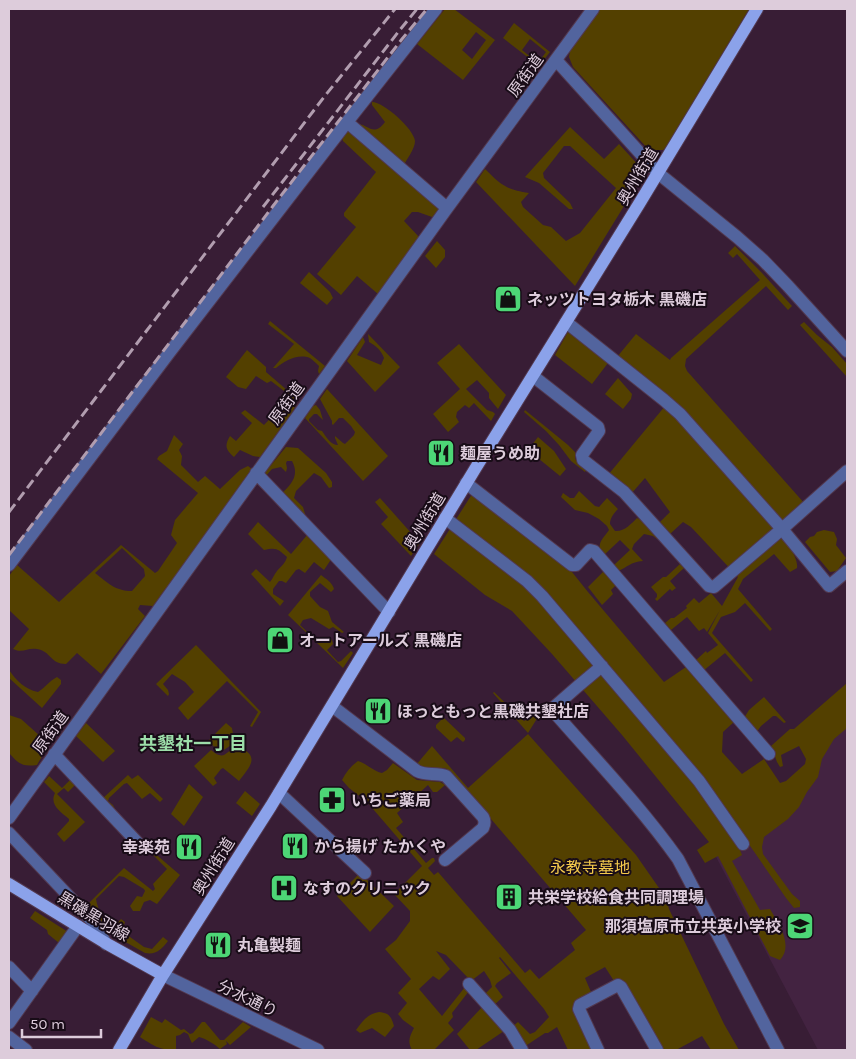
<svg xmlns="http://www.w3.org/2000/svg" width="856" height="1059" font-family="Karla,'Noto Sans JP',sans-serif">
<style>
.built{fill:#432341}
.green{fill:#534000;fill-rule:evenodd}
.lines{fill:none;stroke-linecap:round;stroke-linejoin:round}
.minor-casing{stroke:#523950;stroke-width:14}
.major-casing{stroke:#523950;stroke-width:14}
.minor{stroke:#52649e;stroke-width:12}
.major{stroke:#8ba2ea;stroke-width:12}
.rail{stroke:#b19daf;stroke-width:3;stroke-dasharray:10 5;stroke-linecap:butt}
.labels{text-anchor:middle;stroke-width:4;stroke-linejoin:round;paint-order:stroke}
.street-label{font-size:16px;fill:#ddccdb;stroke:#180c17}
.poi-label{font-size:16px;font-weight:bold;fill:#ddccdb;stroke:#180c17;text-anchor:start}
.park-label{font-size:16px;fill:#f3c94c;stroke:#180c17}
.neighbourhood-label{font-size:18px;font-weight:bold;fill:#9cdea9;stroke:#180c17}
</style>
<rect width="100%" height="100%" fill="#381d35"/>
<path class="built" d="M847,687V1050H818L714,853L811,774Z"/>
<path class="green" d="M445,9H454L495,40L463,80L417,44ZM476,32L486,40L472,59L462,50Z
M600,9H701L702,10L704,9H749L666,147L663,150H649L573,67L569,57L570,51Z
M514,23L550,52L539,66L503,38ZM530,39L546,52L538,63L522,50Z
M372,102C384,102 414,129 415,141C415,149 406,160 403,167L439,205L438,211L432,217L418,212H412L404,221L420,238L378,294L357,276L341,295L317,274L356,227L344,216V213L376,172L343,141L342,138C364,105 368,145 385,122L372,105Z
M570,127L604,159L619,144L641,168L643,175L575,286L476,182L485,169C501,185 507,190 529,193L521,202L523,207L543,225L551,227L566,241L580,233L616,188L570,146H564L543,173L544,178L570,203L573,209H569L539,183L525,177Z
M437,241L445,250V257L436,268L425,256Z
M735,246L762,273L792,306L788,310L766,286L686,359L685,366L687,371L805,504L777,527C783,537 799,557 797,568L790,572L774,554L743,579L738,589L772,629L770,631L745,603L735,612L721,617L712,633L753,680L751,682L725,653L703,671L695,661L706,651L707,653L718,645L708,633L720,610L707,632L704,628L699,631L687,617L671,630L665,623L671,618H674L687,608L686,606L694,598L699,603L711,593L722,606L738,577L691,527L683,522L670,534L659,523L670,512L645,478L631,494L608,475L670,400L617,357L636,334L670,360L671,358L760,280L737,254L733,258L728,253Z
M309,272L330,292L333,298L327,305L300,283Z
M270,321L325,366L319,374L318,371L319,366C316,363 313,360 310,358C298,353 284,361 276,368H273L294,344L268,324Z
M804,322L817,335L832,347L847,364V377L800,325Z
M568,332L608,363L592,384L555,355Z
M368,334L400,367L375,392L347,361L363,337L365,342L357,355L381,365L384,358C381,350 376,346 369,342Z
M459,344L506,395L498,409L489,398V393L477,380L466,389L487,410L493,412L495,414L491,421L474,403L469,408L465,405L457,412L456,417L459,422L448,432L433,414L460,389L437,363Z
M247,350L266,367V372L295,397L296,405L291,414L260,457L253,456L240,450L234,457C226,450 224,446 230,436L236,441L252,423L241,413L245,410L264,425L289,399L288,394L271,381L267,383L256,376L246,389L238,387L226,377Z
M618,378L632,394L631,399L623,409L605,394Z
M327,389L388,456L363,481L305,418L313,406L316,405L320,410L323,420L317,414H314L309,419V421L318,430L322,431C326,437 331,445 338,445L335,438V436L343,443L345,444L354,435L355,432L351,426L343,418H339L333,425L332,424V421L320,399Z
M525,410L568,445L575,452V459L587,469L585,472L571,461L559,445L546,431L524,412Z
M174,435L183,444L179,450L182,456L181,465L198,482L205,476L220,489L240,470L248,466L252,469L170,587L165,589L153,606L140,605L138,609L145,616L101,674L77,653L66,664C50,664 51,651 37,649C27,647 24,654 13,649L29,629L9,610V576L17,565L59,602L121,545L155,573L158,571L177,543L171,535L175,520L198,493L157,459L159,456L167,451ZM122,548L144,569L145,576L132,591C115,591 108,583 95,573Z
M538,437L554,451L566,469L560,476L528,450Z
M286,447L298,448L326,473L332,482V487L329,488L321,477L314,473L296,491L294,498L303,507L306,517L280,495C291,485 300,476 292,461H287L286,463L287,468L286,472L281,467L272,469L264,478L262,476Z
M474,491L564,562L588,592L664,682L689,665L735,721L723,732L722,752L742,774L764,759L780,783L786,781L805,764L806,759L799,746L781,755L783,766L780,767L777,762L771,746L790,729H794L847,683V728L834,739L822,759L818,777L807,792L799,807L788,819L764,837L762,847L763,854L792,894L800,901V907L794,908L786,898L746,840L740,850L742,855L732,861L760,910L770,909C778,923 794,945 780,960L770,956L718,856L705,863L697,850L709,842L622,735L552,654L512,611L485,595L434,554Z
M579,491L595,506L599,507L607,498L618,509C614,513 610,518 610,524L615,531C624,532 631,524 637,518L644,522L659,538L657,539L653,536L644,534L634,544L632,549L643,561C630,562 628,567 618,571C612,565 597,554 600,544C601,539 606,535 609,530L607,526L599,519L588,513L575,510L561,497L563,493L570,498H574ZM620,540L630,550L614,565L604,555Z
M380,498L420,543L411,556L381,524L388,517L375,502Z
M258,522L291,554L308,534L332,558L324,570L314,562L305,573L299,569L296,570L286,583L282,581H279L273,589V594L284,601L280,606L251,574L256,569L270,582C273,578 274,575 277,571C281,566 285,564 287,557C278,549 277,547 264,550L248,534Z
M824,530L834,532L837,539L836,545L846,558L837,571L830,572L805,542L810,537L814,536L817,532Z
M680,564L684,568L670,581L676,588L672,591L670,589L657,601L655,599L657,597V594L651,587L663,577H666Z
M605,570L617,584L611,590L613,594L602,605L588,587Z
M321,575C326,579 332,582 334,589L331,592L320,583L310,592V596L320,607L328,611L332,622L344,632L342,633L333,627L329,629L311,618L303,620L300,625L319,643L328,637L332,640L333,644L327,650L338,662L341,661L351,651L353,653L343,668L288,615Z
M196,645L261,712L252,727L250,726L258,712L227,681L188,720L178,708L194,692L185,682L172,674L163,684L168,690L169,694L168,696L156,684Z
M9,670C17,681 24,689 38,692C45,688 49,681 57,677L61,680V684L42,708L9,678Z
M494,692L524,721L528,719L538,706L543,709L528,733L493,693Z
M764,697L786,722L784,723L776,716H773L761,726L756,733L744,718L749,710Z
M9,715L21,719L49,744L37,765C22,767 19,764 9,753Z
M443,718H444L465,738V740L463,742L457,737L451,742L436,728V725Z
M86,723L115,751L103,762L76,736Z
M226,723L232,728L233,734L240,739V741C223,746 226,759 208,741Z
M528,734L636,855L666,898L669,909L724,1024L739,1050H711L702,1036L676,1050H661L614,981L605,967L585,978L591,992L574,1003L573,1008L594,1050H568L557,1027L548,1033H545L524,1047L512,1027L518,1022L530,1034L535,1032L549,1017L544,1009L500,957L499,958L511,973L497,983L495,986L503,997L493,1006L484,995L492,987L490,980L484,971L471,981L446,955L436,951L450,969L439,980L433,976L419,989L442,1016L465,987L469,991L452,1013L453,1017L448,1023L454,1030L434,1050H412C407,1041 410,1036 414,1028L403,1020L398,1014L407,1003L398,993L411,979L385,949L396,940L410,921V911L394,894L422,866L367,802L349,788L342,780C346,772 351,766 358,761C367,764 373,771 382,773L387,770L393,763L417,780L440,782L445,785L437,792H433L428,785L397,813L403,822L396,828L426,863L432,858H434L435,861L428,868L434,875L438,872L525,973L530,969L539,979L575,950L571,943L586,930L450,771L445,768H424L416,765L432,746L468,788Z
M238,746C261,757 250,766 239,781L223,768L221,769L214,778L217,783L213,786L194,766L211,750C225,762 225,751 238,746Z
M128,775L132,779L138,775L163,799L160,802L150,793L142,799L127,783L124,784L109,798L108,801L113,805L118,814L102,799Z
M49,776L62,788L72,778L77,783L68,792L64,788L57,794L85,822L64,842L57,834L69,821V819C61,812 49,805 55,793L44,782Z
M189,784L203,797L184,826L171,814Z
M245,791L260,804L252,816L236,803Z
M145,845L180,875L157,904L150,900L144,902L140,911H133L130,906L137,896L142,897L145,891L144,889L124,877L119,876L96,899C98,911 104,921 115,926L121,919L125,922L123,928V932L144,947L152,949L163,937L168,941C161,950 156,955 145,953L113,935L105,928L85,907L124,868L153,891L155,889L153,884L167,869L144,846Z
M360,873L394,906L370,932L337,896Z
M35,911L68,932L59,943L48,934L47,930L30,918Z
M483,1006L504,1031L476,1050H470L457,1034Z
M379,1012C389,1013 391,1016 394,1026L385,1037L372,1028L360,1033L356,1030C363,1021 367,1014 379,1012Z
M151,1017L162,1023L165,1019L181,1030L184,1029L190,1034L193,1033L202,1022H205L220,1040H224L243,1022L251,1027L230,1045L226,1041L227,1044L220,1049C216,1045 205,1038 199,1037L192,1043L190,1039L188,1034L184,1032L180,1035L176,1036V1050C159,1050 154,1046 140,1037Z"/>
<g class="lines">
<g class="minor-casing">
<path id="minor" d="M556,60L658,173L737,237L763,260L788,286L847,351
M347,122L447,208
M533,376L598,427L599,431L582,455L583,460L624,492L709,586L714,587L782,529L680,414L664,400L566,322
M847,471L782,529L829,586L847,571
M256,473L389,612
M466,483L572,565H576L590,550L594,551L769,754
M445,518L527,581L542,596L699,781L743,844
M9,565L169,353L347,122L436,9
M602,666L577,687L553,708L554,712C596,760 641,807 678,859L778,1050
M332,706L417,771C426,776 436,772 446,776L483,817C485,821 485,823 483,828L445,860
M54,754L137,842
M279,793L365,873
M9,818L445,211L593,9
M9,833L95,924L106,944
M9,967L32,991
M163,975L318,1050
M469,984L510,1030L522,1050
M9,1023L78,926
M9,1037L26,1050
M598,1050L579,1009L580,1005L618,985L621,987L657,1050"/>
</g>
<g class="major-casing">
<path id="major" d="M9,884L109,945L163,975
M119,1050L163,975L271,806L475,469L639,204L757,9"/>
</g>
<use href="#minor" class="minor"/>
<use href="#major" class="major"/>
<path class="rail" d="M263,207L399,31L417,9
M9,512L324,97L395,9
M9,555L273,206L402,39L427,9"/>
</g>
<defs>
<g id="shop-square" transform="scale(1.4375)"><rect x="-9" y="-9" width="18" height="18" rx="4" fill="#4dd676" stroke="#180c17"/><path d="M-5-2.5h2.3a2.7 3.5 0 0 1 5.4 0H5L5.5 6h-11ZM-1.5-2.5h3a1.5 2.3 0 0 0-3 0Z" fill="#111"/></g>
<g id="restaurant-square" transform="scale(1.4375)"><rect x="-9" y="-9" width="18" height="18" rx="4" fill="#4dd676" stroke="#180c17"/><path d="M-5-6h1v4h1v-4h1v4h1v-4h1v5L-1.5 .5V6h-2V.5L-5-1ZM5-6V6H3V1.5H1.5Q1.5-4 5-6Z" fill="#111"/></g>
<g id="pharmacy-square" transform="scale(1.4375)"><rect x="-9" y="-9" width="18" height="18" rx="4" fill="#4dd676" stroke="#180c17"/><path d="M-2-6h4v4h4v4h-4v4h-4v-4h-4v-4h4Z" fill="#111"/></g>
<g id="hospital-square" transform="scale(1.4375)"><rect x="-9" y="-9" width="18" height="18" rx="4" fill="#4dd676" stroke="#180c17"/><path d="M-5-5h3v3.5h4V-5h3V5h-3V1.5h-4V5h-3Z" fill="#111"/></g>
<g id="building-square" transform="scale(1.4375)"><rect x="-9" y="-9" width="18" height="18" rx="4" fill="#4dd676" stroke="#180c17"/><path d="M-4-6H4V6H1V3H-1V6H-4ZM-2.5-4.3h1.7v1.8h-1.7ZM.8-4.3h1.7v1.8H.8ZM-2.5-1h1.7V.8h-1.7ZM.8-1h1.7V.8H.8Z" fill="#111"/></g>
<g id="school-square" transform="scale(1.4375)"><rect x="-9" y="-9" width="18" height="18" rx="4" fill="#4dd676" stroke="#180c17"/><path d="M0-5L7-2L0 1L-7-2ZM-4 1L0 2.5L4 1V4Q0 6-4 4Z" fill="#111"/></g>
</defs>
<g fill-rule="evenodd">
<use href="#shop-square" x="508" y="299"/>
<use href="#restaurant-square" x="441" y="453"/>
<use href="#shop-square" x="280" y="640"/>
<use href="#restaurant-square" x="378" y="711"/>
<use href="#pharmacy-square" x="332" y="800"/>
<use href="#restaurant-square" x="295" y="846"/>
<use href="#restaurant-square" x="189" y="847"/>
<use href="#hospital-square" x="284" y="888"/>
<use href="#building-square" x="509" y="897"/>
<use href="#school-square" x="800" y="926"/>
<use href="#restaurant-square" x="218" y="945"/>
</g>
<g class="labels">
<g class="street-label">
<text transform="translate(525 75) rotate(-54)" y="6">原街道</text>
<text transform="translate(637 176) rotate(-59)" y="6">奥州街道</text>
<text transform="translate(286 403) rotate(-54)" y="6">原街道</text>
<text transform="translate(424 521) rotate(-59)" y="6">奥州街道</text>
<text transform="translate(50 732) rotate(-54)" y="6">原街道</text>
<text transform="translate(213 866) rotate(-58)" y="6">奥州街道</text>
<text transform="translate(94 916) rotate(31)" y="6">黒磯黒羽線</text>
<text transform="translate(248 998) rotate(26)" y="6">分水通り</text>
</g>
<g class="poi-label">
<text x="527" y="305">ネッツトヨタ栃木 黒磯店</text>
<text x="460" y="459">麺屋うめ助</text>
<text x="299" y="646">オートアールズ 黒磯店</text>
<text x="397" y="717">ほっともっと黒磯共墾社店</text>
<text x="351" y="806">いちご薬局</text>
<text x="314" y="852">から揚げ たかくや</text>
<text x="170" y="853" text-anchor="end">幸楽苑</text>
<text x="303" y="894">なすのクリニック</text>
<text x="528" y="903">共栄学校給食共同調理場</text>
<text x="781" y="932" text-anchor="end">那須塩原市立共英小学校</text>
<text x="237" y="951">丸亀製麺</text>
</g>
<g class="park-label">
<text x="590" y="873">永教寺墓地</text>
</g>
<g class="neighbourhood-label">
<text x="193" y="750">共墾社一丁目</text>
</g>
</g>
<rect width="856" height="1059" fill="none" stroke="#ddccdb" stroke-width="20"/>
<path d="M22 1029v8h79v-8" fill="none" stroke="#ddccdb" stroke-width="2.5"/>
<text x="30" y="1029" font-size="15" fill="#ddccdb" stroke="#180c17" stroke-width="4" paint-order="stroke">50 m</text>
</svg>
